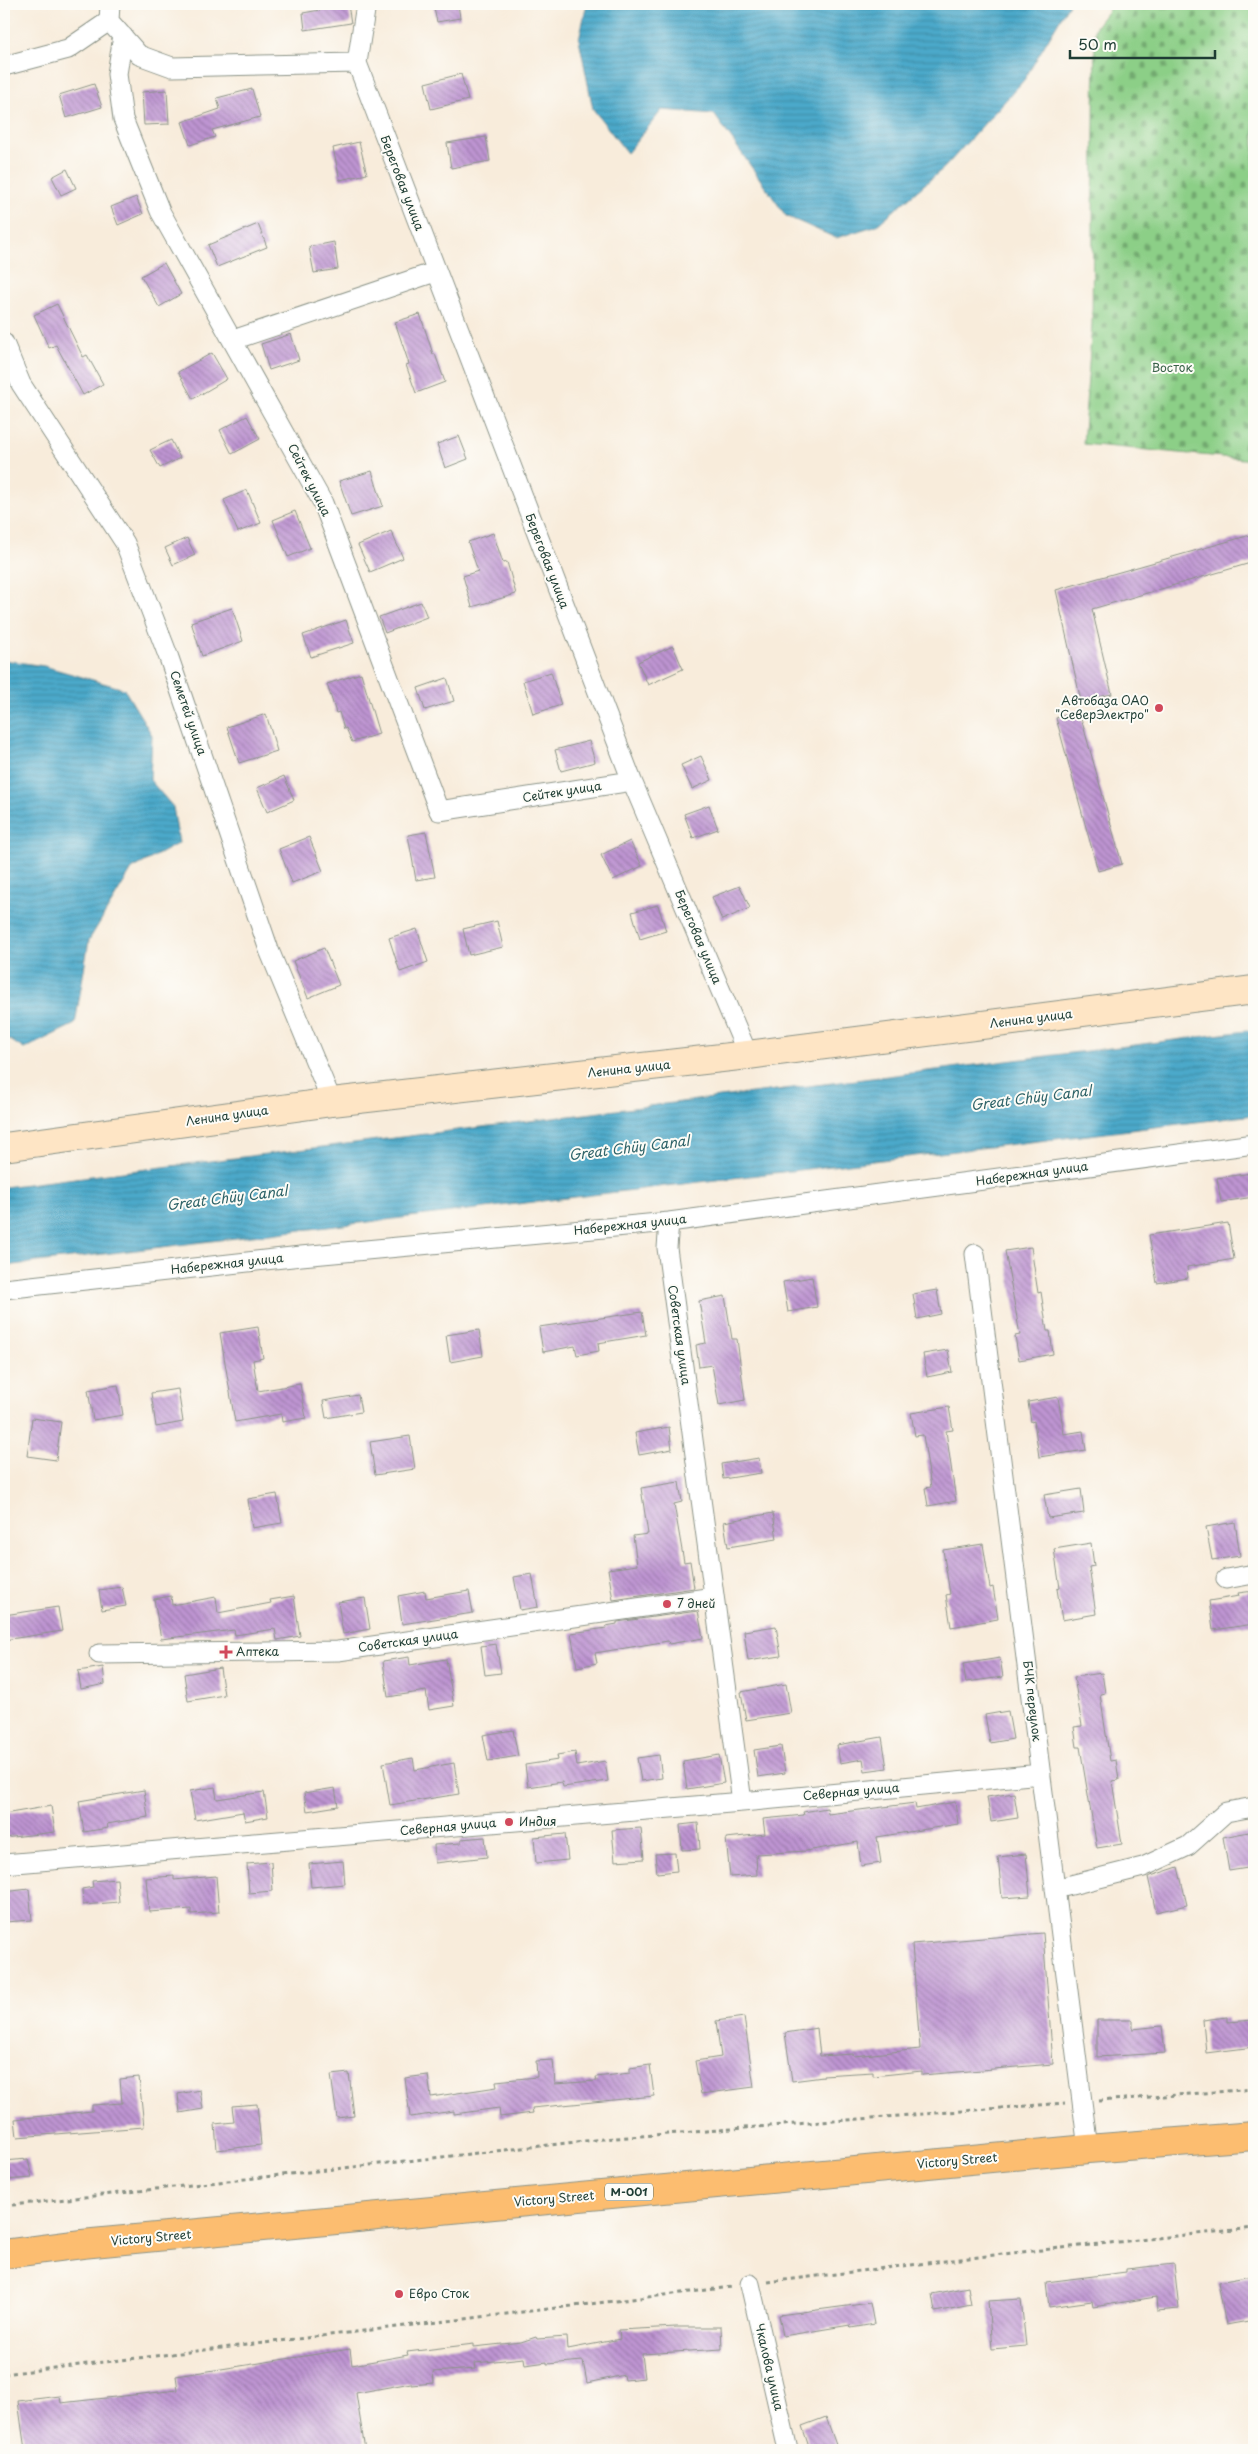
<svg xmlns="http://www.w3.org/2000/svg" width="1258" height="2454" font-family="'Playpen Sans',sans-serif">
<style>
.cemetery{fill:url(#cemetery-stones);stroke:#56865e}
.water{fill:url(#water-rules);stroke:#35737f}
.building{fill:url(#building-back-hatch)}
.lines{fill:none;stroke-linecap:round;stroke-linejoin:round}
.street-casing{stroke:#8c9488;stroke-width:21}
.secondary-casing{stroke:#8c9488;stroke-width:30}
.primary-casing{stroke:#8c9488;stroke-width:30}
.path{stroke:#8c9488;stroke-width:3;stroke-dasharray:4 4;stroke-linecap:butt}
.street{stroke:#fff;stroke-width:19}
.secondary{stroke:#fee5c5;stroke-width:28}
.primary{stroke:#fcbd6f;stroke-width:28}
.poi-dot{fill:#d1495b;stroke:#fdfcf7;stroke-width:2}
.labels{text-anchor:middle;stroke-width:4;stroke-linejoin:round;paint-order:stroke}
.shield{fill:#fdfcf7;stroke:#62766e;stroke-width:1}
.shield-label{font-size:11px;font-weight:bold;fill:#1f3d34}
.street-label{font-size:12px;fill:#1f3d34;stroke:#fdfcf7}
.park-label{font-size:12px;fill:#3a6249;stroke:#fdfcf7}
.poi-label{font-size:12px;fill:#1f3d34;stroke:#fdfcf7;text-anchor:start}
.water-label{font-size:14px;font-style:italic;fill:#2e6368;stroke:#fdfcf7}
</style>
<defs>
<pattern id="cemetery-stones" width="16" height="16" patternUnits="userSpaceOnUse" patternTransform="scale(1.25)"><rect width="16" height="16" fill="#8ccf87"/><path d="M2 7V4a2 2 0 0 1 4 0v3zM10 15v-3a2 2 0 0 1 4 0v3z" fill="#72a96f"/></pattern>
<pattern id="water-rules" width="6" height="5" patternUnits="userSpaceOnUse" patternTransform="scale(1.25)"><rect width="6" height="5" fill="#4ba9ca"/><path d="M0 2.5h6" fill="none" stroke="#3e8ba5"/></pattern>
<pattern id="building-back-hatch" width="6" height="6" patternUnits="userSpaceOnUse" patternTransform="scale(1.25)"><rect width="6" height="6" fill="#be94d2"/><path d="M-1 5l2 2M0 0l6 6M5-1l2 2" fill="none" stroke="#9a7aab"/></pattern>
</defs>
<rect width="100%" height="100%" fill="#fdfcf7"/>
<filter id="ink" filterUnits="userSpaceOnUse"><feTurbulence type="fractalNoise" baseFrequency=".02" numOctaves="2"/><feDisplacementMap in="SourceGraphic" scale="10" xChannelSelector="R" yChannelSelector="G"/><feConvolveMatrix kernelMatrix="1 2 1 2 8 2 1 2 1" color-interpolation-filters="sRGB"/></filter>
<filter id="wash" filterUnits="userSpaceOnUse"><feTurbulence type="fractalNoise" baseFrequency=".0096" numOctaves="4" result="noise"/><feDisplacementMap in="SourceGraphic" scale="20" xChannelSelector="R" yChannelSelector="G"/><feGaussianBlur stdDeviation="1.12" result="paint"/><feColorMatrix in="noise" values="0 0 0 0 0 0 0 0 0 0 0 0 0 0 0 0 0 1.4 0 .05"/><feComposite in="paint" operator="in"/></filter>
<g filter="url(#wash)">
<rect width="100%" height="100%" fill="#f8ecdb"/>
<path class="cemetery" d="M1113,4H1254V460L1083,444L1092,324L1095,28Z"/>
<path class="water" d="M587,4H1069L1024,80L945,167L877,225L836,238L786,216L714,114L662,110L627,153L593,109L579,39Z
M4,660L44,666L124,689L152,735L150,780L173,807L179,843L132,869L89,940L75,1024L24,1049L4,1036Z
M1254,1030V1115L4,1266V1187Z"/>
<g id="blocks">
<path class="building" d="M433,4H458L460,18L437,22Z
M348,5L351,23L305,30L303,13Z
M461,74L468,100L431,109L425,83Z
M94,84L102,107L66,118L59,95Z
M252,89L260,117L212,130L215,137L190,145L182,122L220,109L217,98Z
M167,90L169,124L144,125L142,92Z
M486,137L490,161L451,168L447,143Z
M359,142L367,174L340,180L333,148Z
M67,169L76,188L61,195L52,177Z
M136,197L143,214L118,225L111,207Z
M258,224L267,247L217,267L208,245Z
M334,242L338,269L314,273L309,247Z
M164,263L181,294L159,307L141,276Z
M57,304L83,357L87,355L103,384L83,395L56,345L49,348L34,315Z
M420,314L433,354H435L445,382L416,393L406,365L409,364L395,322Z
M291,334L299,360L269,370L261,344Z
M212,353L227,379L193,399L178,372Z
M247,416L260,439L232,454L220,430Z
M459,436L468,459L445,468L437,444Z
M171,440L180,458L160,468L150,450Z
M372,471L383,506L351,516L339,481Z
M247,490L261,523L238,532L224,500Z
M295,511L310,548L288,557L273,520Z
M391,531L403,558L370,572L358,545Z
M493,533L503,563L507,562L516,594L472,607L463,576L478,571L468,542Z
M1254,534V562L1092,609L1112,694L1081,701L1056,590Z
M187,538L195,555L173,565L165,548Z
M421,602L427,617L385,633L379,617Z
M232,608L243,641L202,656L191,622Z
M346,620L354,643L311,657L303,635Z
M673,646L683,669L648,685L638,662Z
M551,672L561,705L533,714L523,681Z
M361,673L379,734L352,742L346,728L344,729L339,712L336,713L327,684Z
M447,678L454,701L425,710L418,688Z
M1079,711L1122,864L1098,871L1056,718Z
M266,714L277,751L239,763L227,727Z
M589,741L595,762L561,771L555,750Z
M701,756L712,780L692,789L681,765Z
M284,776L294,800L267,812L257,788Z
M709,805L718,829L693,838L684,814Z
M426,832L435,877L416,880L408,835Z
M309,837L323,871L292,883L279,849Z
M630,841L642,866L613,880L601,855Z
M740,886L750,908L722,920L712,897Z
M658,905L666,931L640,939L632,912Z
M497,921L503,947L469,955L463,929Z
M417,929L428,962L400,972L389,938Z
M324,948L339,985L308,998L293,961Z
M1252,1173L1254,1197L1221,1202L1217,1178Z
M1228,1223L1234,1259L1187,1267L1188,1278L1157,1283L1149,1235Z
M1031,1247L1038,1293L1041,1292L1047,1331H1050L1053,1354L1019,1360L1015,1336L1020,1335L1005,1251Z
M812,1277L817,1307L788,1312L783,1282Z
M937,1290L941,1314L917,1319L913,1294Z
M725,1296L732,1339H737L745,1400L719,1405L712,1365L699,1367L696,1345L706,1343L699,1301Z
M642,1312L646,1335L598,1343L599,1351L577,1355L575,1346L543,1352L539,1327Z
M258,1327L263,1358L253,1360L258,1391L300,1384L306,1418L282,1422L281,1414L235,1422L220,1333Z
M479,1330L483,1356L450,1362L446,1335Z
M948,1350L952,1372L927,1377L923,1354Z
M118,1385L123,1415L93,1420L88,1390Z
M178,1389L183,1422L156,1427L151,1393Z
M358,1395L361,1412L326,1418L323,1401Z
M1058,1397L1064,1434L1083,1431L1086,1450L1039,1457L1034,1421L1031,1422L1028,1402Z
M949,1407L953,1430L946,1431L956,1501L928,1506L925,1488L931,1487L923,1435L915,1436L911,1413Z
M32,1418L61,1422L56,1460L27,1456Z
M669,1427L672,1449L639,1455L635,1433Z
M410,1436L415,1469L375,1475L370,1442Z
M759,1458L761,1473L723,1479L721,1464Z
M679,1482L682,1502L674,1504L684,1562L690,1561L694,1588L613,1600L608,1569L637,1565L633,1536L648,1534L641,1488Z
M1081,1489L1084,1513L1048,1518L1044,1495Z
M277,1494L282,1523L252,1528L248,1499Z
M773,1513L777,1539L728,1547L724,1522Z
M1235,1522L1240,1556L1212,1560L1206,1527Z
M1091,1543L1094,1566L1089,1567L1096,1614L1062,1620L1057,1589L1060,1588L1054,1549Z
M983,1544L990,1588L993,1587L998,1619L951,1627L946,1595L950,1594L943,1550Z
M532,1574L538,1607L520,1610L514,1577Z
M122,1587L126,1606L102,1610L99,1590Z
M425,1591L426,1598L469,1591L473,1613L402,1624L398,1596Z
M1254,1591V1624L1213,1630L1209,1601L1239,1596L1238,1593Z
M171,1596L172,1605L216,1597L218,1613L271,1603L270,1600L294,1596L300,1636L277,1640L275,1629L235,1635L234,1630L161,1639L154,1599Z
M365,1598L370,1629L343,1634L338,1602Z
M58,1607L62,1631L4,1640V1615Z
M698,1611L703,1638L669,1644L668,1641L595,1653L597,1663L577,1667L571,1633L607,1628L606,1626L617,1624V1622Z
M776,1626L781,1656L748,1661L744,1631Z
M496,1644L501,1673L485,1675L481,1646Z
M409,1657L410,1665L446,1659L454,1706L429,1710L426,1691L388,1697L383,1661Z
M1000,1658L1003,1677L966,1682L963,1664Z
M103,1667L105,1684L81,1689L78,1671Z
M220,1668L224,1695L188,1701L184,1674Z
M1102,1673L1105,1693L1100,1694L1110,1761L1116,1760L1119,1780L1112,1781L1122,1844L1097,1848L1080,1747H1077L1074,1727L1082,1726L1074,1677Z
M786,1684L791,1713L746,1720L741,1692Z
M1008,1711L1013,1739L990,1743L985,1715Z
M513,1730L518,1756L488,1761L483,1735Z
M882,1737L887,1768L865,1771L863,1759L840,1763L837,1745Z
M781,1746L785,1773L758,1777L754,1750Z
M575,1752L577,1766L605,1761L608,1781L563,1787L562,1782L528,1787L525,1765L558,1760L557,1755Z
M659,1755L662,1778L641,1781L637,1758Z
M719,1755L724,1783L687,1789L683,1761Z
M413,1758L415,1770L454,1763L459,1794L390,1805L383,1763Z
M215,1787L217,1799L264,1792L268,1817L245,1821L243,1812L195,1820L190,1791Z
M335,1788L338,1806L307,1811L304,1793Z
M144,1790L148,1817L107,1824L108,1828L84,1832L79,1801Z
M1014,1793L1018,1818L991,1822L987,1797Z
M955,1802L958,1824L877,1837L881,1863L861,1866L858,1842L806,1851L756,1854L757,1875L730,1877L726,1838L765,1834L763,1819L804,1815L803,1812L827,1808L828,1814L915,1803L916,1809Z
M51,1806L55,1832L4,1838V1814Z
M698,1823L700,1849L682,1850L680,1825Z
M641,1828L644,1859L615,1861L612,1830Z
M1254,1831V1867L1229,1871L1223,1837Z
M565,1834L568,1860L536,1863L534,1837Z
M485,1837L487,1857L435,1863L434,1845L461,1843V1839Z
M675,1853L677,1871L657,1873L655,1854Z
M1026,1854L1030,1896L1002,1898L998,1857Z
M343,1861L345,1884L311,1887L309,1864Z
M271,1862L273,1891L249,1893L247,1864Z
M1178,1867L1187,1905L1156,1912L1148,1877Z
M174,1876V1880L216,1876L219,1912L191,1914V1909L149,1912L146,1878Z
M117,1879L119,1902L83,1905L82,1889L93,1887L92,1881Z
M29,1889L32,1920L5,1922L4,1892Z
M1043,1933L1053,2064L922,2075V2071L873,2076V2072L823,2075V2077L792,2081L785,2033L817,2028L820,2056L853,2054L854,2056L920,2049L912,1944Z
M744,2017L754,2087L701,2094L695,2061L721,2057L716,2021Z
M1227,2017V2022L1254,2020V2047L1206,2053L1203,2020Z
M1097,2020H1133V2029L1162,2026L1165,2053L1097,2057Z
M553,2060L555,2084L597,2081L596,2077L630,2073V2068L650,2065L654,2096L532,2108L533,2113L500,2117L499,2108L454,2114V2111L410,2117L405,2078L428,2075L431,2097L497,2087L496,2081L537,2077L536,2061Z
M349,2073L354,2116L337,2118L331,2075Z
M139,2077L144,2127L17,2137L15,2119L92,2111V2105L122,2103L120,2079Z
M200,2090L203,2109L180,2113L178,2094Z
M257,2104L261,2145L217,2150L215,2124L234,2122L232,2106Z
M28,2159L32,2178L4,2180V2161Z
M1174,2264L1179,2309L1157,2311L1156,2297L1093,2307L1092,2301L1049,2307L1046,2282L1126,2272V2269Z
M1252,2276L1254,2291V2320L1226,2325L1218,2282Z
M968,2287L971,2305L935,2312L932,2294Z
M1021,2299L1026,2346L992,2349L988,2301Z
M870,2303L874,2324L851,2328L850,2325L783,2336L779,2315Z
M676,2327H721L722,2349L642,2354L645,2378L625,2380L624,2375L587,2383L583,2361L547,2364V2362L525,2365L524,2358L475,2363L476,2369L433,2372L434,2383L411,2385V2383L356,2393L365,2450H25L18,2401L60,2396L61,2403L178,2390L176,2376L350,2349L352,2365L408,2355L407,2352L474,2344V2347L521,2342L536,2337L537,2339L567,2337L568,2349L620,2339L619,2330Z
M826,2417L836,2445L820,2450H810L802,2426Z"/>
</g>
</g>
<g filter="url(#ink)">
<use href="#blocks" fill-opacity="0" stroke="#8c9488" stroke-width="1"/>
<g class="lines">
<g class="street-casing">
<path id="street" d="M110,4L109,21L139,55L172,67L357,63
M366,4L357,63L632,781L748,1055
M123,36L117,74L123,119L160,211L323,503L439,811L632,781
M4,66L68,49L109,21
M233,340L435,272
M4,343L21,384L125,543L169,658L269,950L332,1102
M669,1222L667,1248L742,1802
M975,1254L1088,2149
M4,1289L301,1256L669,1222L1254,1144
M1226,1579L1254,1574
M99,1654L338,1651L714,1597
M4,1864L742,1802L1041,1774
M1055,1889L1143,1867L1188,1846L1226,1812L1254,1807
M750,2284L788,2450"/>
</g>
<g class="secondary-casing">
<path id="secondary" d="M4,1147L332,1102L748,1055L1254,990"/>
</g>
<g class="primary-casing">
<path id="primary" d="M4,2254L82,2244L1088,2149L1254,2136"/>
</g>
<path class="path" d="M1099,2101L1254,2089
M4,2206L603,2139L1065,2103
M768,2282L1003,2254L1254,2228
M4,2374L732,2287"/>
<use href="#street" class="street"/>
<use href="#secondary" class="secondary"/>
<use href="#primary" class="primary"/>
</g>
</g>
<g class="poi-dot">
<circle cx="1159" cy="708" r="5"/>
<circle cx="667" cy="1604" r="5"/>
<path d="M223.5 1644.5h5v5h5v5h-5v5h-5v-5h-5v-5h5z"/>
<circle cx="509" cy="1822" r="5"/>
<circle cx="399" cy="2294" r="5"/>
</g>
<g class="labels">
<rect class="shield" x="605" y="2183.5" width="48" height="17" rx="4"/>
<g class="shield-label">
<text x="629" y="2196">М-001</text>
</g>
<g class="street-label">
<text transform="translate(402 183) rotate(69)" y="4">Береговая улица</text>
<text transform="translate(309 480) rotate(63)" y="4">Сейтек улица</text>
<text transform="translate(547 561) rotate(69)" y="4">Береговая улица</text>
<text transform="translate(188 713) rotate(71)" y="4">Семетей улица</text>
<text transform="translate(562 792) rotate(-9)" y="4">Сейтек улица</text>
<text transform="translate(698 937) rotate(67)" y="4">Береговая улица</text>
<text transform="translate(1031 1019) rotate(-7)" y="4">Ленина улица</text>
<text transform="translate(629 1069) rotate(-6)" y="4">Ленина улица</text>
<text transform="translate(227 1116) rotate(-8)" y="4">Ленина улица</text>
<text transform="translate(1032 1174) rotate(-8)" y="4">Набережная улица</text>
<text transform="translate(630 1225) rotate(-6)" y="4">Набережная улица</text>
<text transform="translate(227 1264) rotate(-6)" y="4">Набережная улица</text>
<text transform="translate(679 1335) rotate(82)" y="4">Советская улица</text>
<text transform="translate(408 1641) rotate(-8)" y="4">Советская улица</text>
<text transform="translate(1032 1701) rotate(83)" y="4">БЧК переулок</text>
<text transform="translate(851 1792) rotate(-5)" y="4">Северная улица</text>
<text transform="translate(448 1827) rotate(-5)" y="4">Северная улица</text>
<text transform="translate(957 2161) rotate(-5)" y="4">Victory Street</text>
<text transform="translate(554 2199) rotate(-5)" y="4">Victory Street</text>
<text transform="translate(151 2238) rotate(-5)" y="4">Victory Street</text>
<text transform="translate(769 2367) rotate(77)" y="4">Чкалова улица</text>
</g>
<g class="park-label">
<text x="1172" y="372">Восток</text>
</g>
<g class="poi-label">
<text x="1149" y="705" text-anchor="end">Автобаза ОАО<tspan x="1149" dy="14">"СеверЭлектро"</tspan></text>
<text x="677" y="1608">7 дней</text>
<text x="236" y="1656">Аптека</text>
<text x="519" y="1826">Индия</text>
<text x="409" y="2298">Евро Сток</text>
</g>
<g class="water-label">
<text transform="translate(1031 1098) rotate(-7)" y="5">Great Chüy Canal</text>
<text transform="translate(629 1148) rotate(-7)" y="5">Great Chüy Canal</text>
<text transform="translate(227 1198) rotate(-7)" y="5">Great Chüy Canal</text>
</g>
</g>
<rect width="1258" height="2454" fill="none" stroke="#fdfcf7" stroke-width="20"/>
<path d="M1070 50v8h145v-8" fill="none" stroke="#1f3d34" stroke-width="2.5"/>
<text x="1078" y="50" font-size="15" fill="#1f3d34" stroke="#fdfcf7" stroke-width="4" paint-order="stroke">50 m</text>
</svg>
